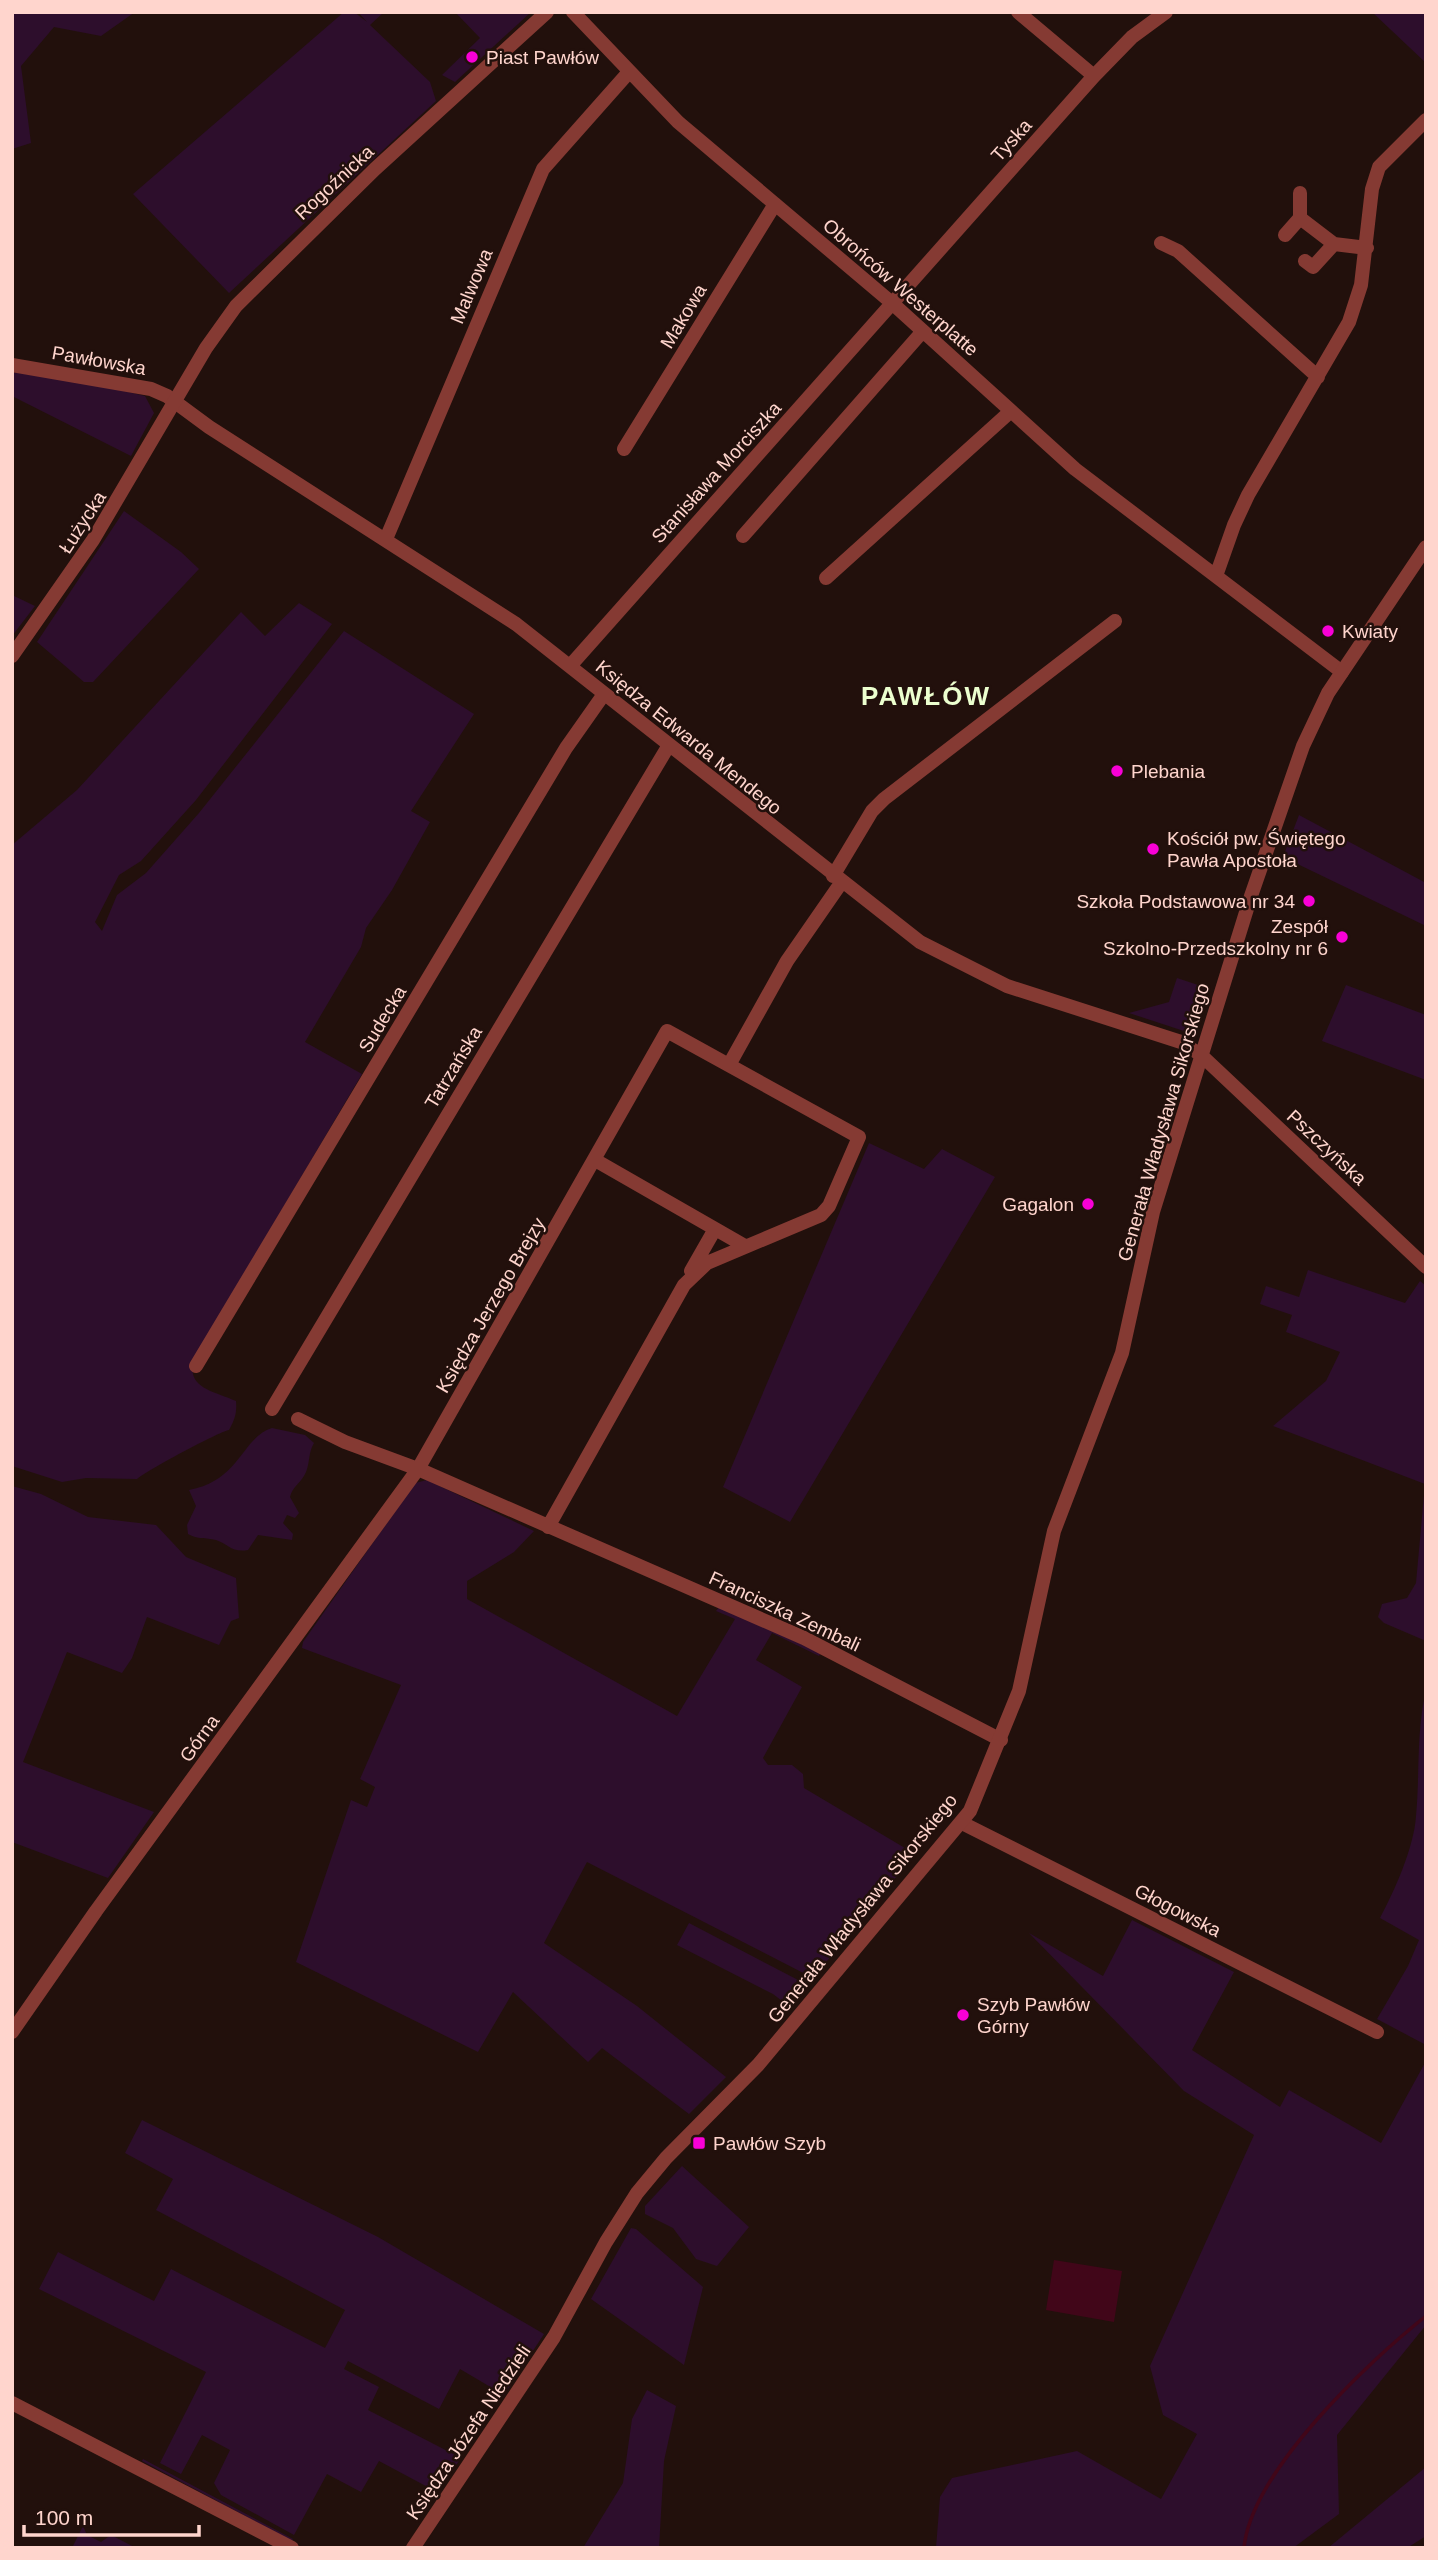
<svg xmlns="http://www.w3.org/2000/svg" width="1438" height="2560" font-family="Helvetica,sans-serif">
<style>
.green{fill:#2d0e2c}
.water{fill:#410619}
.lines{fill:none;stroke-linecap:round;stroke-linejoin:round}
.stream{stroke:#410619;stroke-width:3.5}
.minor{stroke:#853a33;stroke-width:14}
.tertiary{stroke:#853a33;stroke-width:14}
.poi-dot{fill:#f800d6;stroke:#22100c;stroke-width:2.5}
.labels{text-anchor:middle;stroke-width:5;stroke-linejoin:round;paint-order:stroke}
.poi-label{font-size:19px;fill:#ffd5cd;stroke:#22100c;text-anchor:start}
.street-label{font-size:19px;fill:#ffd5cd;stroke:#22100c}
.district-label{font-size:26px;font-weight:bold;letter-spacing:2px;fill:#ecffcf;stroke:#22100c}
</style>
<rect width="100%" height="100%" fill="#22100c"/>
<path class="green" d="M12,12H135L101,36L54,27L21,66L31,143L12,149Z
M344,12H354L367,22L358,12H384L370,25L430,82L436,101L229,293L133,194Z
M455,12H531L455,82L442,75L480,38Z
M1372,12H1426V63Z
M12,372L103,386L145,396L154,413L131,456L12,396Z
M124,511L181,552L199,569L93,682H84L37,642Z
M12,595L35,606L12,636Z
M299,603L332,624L196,800L141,861L119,875L95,922L102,931L117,895L146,873L199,813L344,631L474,714L411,811L430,822L392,890L366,928L361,947L305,1042L362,1074L195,1357C184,1388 212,1390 236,1401C237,1413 235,1419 229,1430C218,1432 146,1471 137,1479L86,1478L62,1482L12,1466V845L77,790L241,612L265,636Z
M1299,815L1426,883V926L1283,857Z
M1177,978L1207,988L1193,1029L1187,1032L1129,1013L1169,1002Z
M1346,985L1426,1015V1080L1322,1041Z
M869,1143L924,1169L942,1149L995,1177L790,1522L723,1487Z
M1308,1270L1405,1303L1420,1281L1426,1286V1641L1384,1623L1378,1617L1382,1604L1407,1598L1416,1583L1425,1484L1273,1426L1326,1381L1340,1352L1286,1332L1292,1315L1260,1304L1266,1286L1299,1297Z
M272,1428L305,1435L314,1443C308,1453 310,1463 306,1472C302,1482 292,1487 290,1497L299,1513L295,1518L287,1515L283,1523L293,1534L292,1540L258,1535L248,1550C232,1553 228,1544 216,1540C205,1537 198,1540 188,1534L187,1525L196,1506L189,1490C241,1480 241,1438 272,1428Z
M427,1480L534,1531L514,1552L467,1581V1599L677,1716L735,1619L716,1611L719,1607L821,1653L819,1656L772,1633L756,1660L802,1687L763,1758L768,1765H792L803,1774L804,1788L915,1854L813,1978L587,1862L544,1943L637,2006L726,2077L689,2114L602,2048L588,2062L513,1992L478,2052L296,1962L351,1800L367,1807L375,1787L360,1779L401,1685L302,1648L303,1642L415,1483Z
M12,1486L41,1494L88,1517L156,1525L186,1557L236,1578L239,1618L231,1621L219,1645L147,1617L132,1658L122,1673L67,1652L23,1762L154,1812L108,1878L12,1842Z
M1426,1691V2045L1377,2019L1408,1966L1419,1940L1380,1918C1395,1890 1414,1847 1416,1816C1420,1774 1416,1732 1426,1691Z
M1132,1920L1234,1972L1192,2050L1280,2107L1289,2090L1381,2143L1426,2061V2325L1337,2435L1339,2514L1293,2548H936L940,2497L952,2478L1077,2451L1161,2499L1197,2434L1163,2415L1150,2366L1254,2135L1184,2091L1029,1933L1103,1976Z
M689,1923L800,1981L806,1986L790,2007L773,1994L677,1945Z
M142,2120L378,2237L544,2334L504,2395L460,2369L439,2409L348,2361L344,2369L379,2387L368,2410L461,2458L437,2492L379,2461L361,2492L327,2474L294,2535L221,2495L214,2483L230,2450L202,2435L181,2474L160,2463L206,2372L39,2289L58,2252L154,2301L171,2269L325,2348L345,2310L156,2210L173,2179L125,2153Z
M682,2166L749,2227L717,2266L696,2259L673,2228L645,2214V2206Z
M631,2228L636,2229L703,2287L684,2365L591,2299Z
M647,2390L676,2406L664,2461L659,2548H583L623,2483L632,2419Z
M143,2459L293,2539L292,2541L142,2461Z
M1426,2467V2536L1407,2548H1328Z
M83,2526L87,2535L101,2542L111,2535L136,2548H72Z"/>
<path class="water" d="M1054,2260L1122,2271L1114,2322L1046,2310Z"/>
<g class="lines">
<path class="stream" d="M1244,2548C1251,2472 1368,2362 1426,2316"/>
<path class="minor" d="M573,12L678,122L892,303L1075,469L1342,672
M1018,12L1094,76
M1300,218V193
M1285,235L1300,218L1334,244L1367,248
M1161,243L1178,251L1318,377
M1305,261L1313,267L1334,244
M12,365L151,389L167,396L209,427L516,624L920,942L1007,986L1181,1042L1201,1055
M624,449L775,204
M743,536L923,331
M386,539L543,169L629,72
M1216,576L1234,525L1248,495L1349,322L1361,285L1372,189L1379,167L1426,120
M826,578L1011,411
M570,666L1094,76L1132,37L1166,12
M833,876L872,811L884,799L1115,621
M729,1065L787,961L841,883
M595,1160L745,1246
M691,1271L715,1229
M196,1366L566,748L604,694
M272,1409L669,745
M298,1419L345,1442L418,1469L804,1638L1001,1740
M962,1823L1377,2032
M12,2032L96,1911L418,1469L667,1031L859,1137L829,1206L821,1215L707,1263L684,1285L548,1527"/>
<path class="tertiary" d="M12,656L93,540L206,348L236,306L375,169L547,12
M1201,1055L1426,1267
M12,2403L292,2548
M413,2548L554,2337L606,2242L637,2193L666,2158L758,2065L970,1811L1019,1691L1054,1531L1122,1353L1153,1212L1251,896L1303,746L1328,693L1426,547"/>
</g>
<g class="poi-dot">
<circle cx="472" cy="57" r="7"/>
<circle cx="1328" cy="631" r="7"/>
<circle cx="1117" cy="771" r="7"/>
<circle cx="1153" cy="849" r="7"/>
<circle cx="1309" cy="901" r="7"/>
<circle cx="1342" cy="937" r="7"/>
<circle cx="1088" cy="1204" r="7"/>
<circle cx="963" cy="2015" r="7"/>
<rect x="692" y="2136" width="14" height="14" rx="3.5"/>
</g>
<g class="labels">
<g class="poi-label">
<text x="486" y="64">Piast Pawłów</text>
<text x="1342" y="638">Kwiaty</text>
<text x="1131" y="778">Plebania</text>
<text x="1167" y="845">Kościół pw. Świętego<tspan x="1167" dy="22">Pawła Apostoła</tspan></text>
<text x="1295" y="908" text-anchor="end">Szkoła Podstawowa nr 34</text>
<text x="1328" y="933" text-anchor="end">Zespół<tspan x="1328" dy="22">Szkolno-Przedszkolny nr 6</tspan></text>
<text x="1074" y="1211" text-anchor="end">Gagalon</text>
<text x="977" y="2011">Szyb Pawłów<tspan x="977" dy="22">Górny</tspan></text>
<text x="713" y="2150">Pawłów Szyb</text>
</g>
<g class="street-label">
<text transform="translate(1011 140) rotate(-48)" y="7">Tyska</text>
<text transform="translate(334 182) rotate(-43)" y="7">Rogoźnicka</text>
<text transform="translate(471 286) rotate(-67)" y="7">Malwowa</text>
<text transform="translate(901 287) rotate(41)" y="7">Obrońców Westerplatte</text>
<text transform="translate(683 316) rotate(-59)" y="7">Makowa</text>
<text transform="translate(99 360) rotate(10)" y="7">Pawłowska</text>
<text transform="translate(716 472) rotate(-48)" y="7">Stanisława Morciszka</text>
<text transform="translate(82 522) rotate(-57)" y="7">Łużycka</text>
<text transform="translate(689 737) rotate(39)" y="7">Księdza Edwarda Mendego</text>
<text transform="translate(382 1019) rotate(-59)" y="7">Sudecka</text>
<text transform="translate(453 1067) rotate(-59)" y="7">Tatrzańska</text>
<text transform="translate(1163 1122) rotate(-74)" y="7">Generała Władysława Sikorskiego</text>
<text transform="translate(1327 1147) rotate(43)" y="7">Pszczyńska</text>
<text transform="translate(490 1305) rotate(-60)" y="7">Księdza Jerzego Brejzy</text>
<text transform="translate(785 1611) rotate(25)" y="7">Franciszka Zembali</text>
<text transform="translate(199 1738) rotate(-54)" y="7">Górna</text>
<text transform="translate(862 1908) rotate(-51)" y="7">Generała Władysława Sikorskiego</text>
<text transform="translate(1178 1910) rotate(27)" y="7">Głogowska</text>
<text transform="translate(468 2432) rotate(-56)" y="7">Księdza Józefa Niedzieli</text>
</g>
<g class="district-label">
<text x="926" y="705">PAWŁÓW</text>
</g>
</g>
<rect width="1438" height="2560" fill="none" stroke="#ffd5cd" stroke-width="28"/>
<path d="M24 2525v10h175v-10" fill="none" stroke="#ffd5cd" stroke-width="3.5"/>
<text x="35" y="2525" font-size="21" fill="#ffd5cd" stroke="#22100c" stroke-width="5" paint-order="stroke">100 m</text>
</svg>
